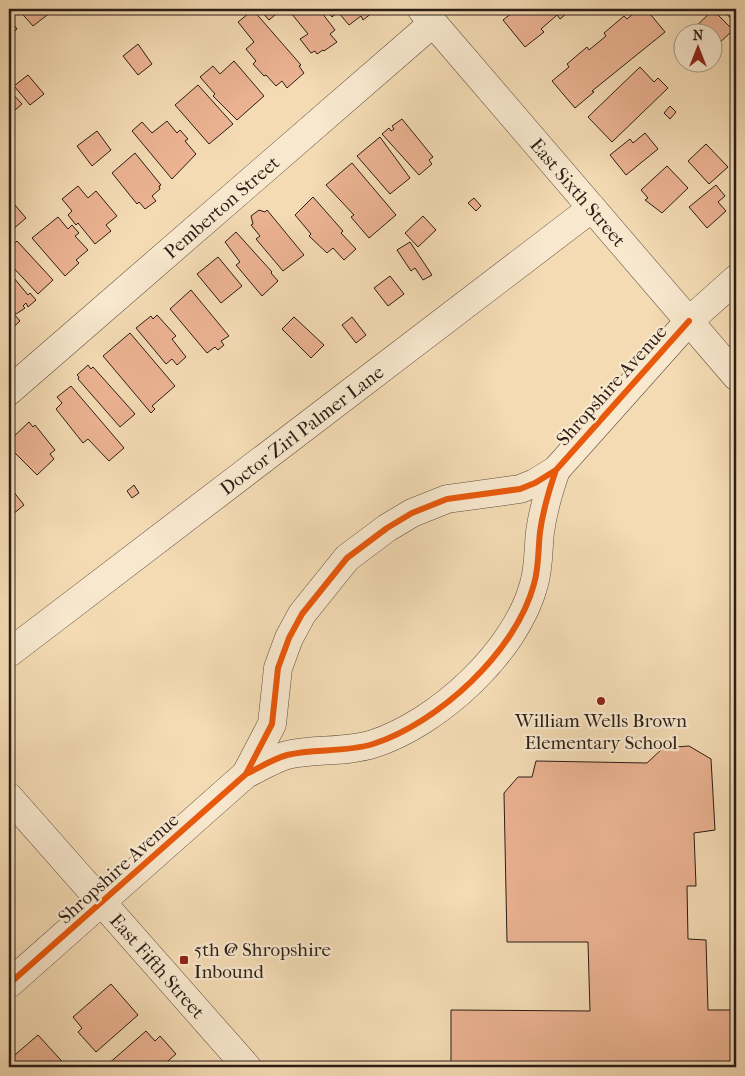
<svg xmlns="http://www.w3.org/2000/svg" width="745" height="1076" font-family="'IM FELL French Canon',serif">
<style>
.building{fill:#ecb393;stroke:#2b1d16}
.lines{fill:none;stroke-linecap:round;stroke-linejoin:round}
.minor-casing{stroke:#5d4c3e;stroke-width:29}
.minor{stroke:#f8e8ce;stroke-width:28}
.cycleway-casing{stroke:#f8e8ce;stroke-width:9}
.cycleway{stroke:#e8590c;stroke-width:6}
.poi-dot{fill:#8f2418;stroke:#f8e8ce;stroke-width:2}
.labels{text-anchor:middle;stroke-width:4.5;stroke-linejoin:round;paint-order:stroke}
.street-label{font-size:19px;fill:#2b1d16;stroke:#f8e8ce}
.poi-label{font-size:19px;fill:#2b1d16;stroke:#f8e8ce}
</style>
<rect width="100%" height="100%" fill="#f4dbb4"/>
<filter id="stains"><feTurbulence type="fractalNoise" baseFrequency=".004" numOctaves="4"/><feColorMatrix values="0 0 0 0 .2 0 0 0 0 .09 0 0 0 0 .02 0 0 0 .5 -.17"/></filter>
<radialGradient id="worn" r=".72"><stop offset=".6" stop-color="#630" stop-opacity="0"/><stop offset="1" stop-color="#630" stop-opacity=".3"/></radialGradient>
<path class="building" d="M18,9H55L33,26Z
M259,9H278L280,11L269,20Z
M292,9H310L313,13L319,9L335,30L330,34L337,42L324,51L323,50L317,54L315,51L311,53L300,39L308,34L291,13L294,11Z
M326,9H377L363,20L361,16L349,25L338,12L332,17Z
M517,9H572L560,19L557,15L541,29L544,32L525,47L503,20Z
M639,9H646L665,32L592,91L594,92L575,108L552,81L569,67L567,64L587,47L589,50L606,36L604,33L624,16L627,19Z
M722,9H736V24Z
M253,10L301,65L299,66L304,73L287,88L282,81L276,86L266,75L264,76L253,64L256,61L246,49L254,42L238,22Z
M713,10L733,30L712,50V32H690Z
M9,18L17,29L9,36Z
M138,44L152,64L138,75L123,56Z
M234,61L264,96L237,120L213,96L215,94L200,77L213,66L220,74Z
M640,67L654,82L658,78L668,88L612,142L588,117Z
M28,75L44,94L30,105L14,86Z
M198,85L233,124L209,144L175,105Z
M10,91L22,104L14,111L9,106Z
M670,106L676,112L670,119L664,113Z
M402,119L433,157L429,160L432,164L419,175L382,134L389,128L391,131L394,129L392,126Z
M167,121L177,133L180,130L188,139L185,141L196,154L172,179L132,131L142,122L152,133Z
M97,131L111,150L92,166L77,146Z
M645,133L658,149L626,175L610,155L630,139L633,143Z
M380,137L410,178L390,194L357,156Z
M706,144L728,167L709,184L688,161Z
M135,153L161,185L159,186L160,189L152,196L156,201L145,209L139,202L137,204L112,173Z
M352,163L396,215L369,238L351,217L354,215L326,185Z
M667,166L688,188L662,213L645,200L648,198L641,190Z
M716,185L725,196L718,202L726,211L707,228L689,207Z
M78,186L88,198L96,191L117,216L106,225L111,231L95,244L78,223L76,225L68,215L72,211L62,199Z
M313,197L343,231L341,233L356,249L344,260L333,248L327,253L309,236L311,234L295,215Z
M9,198L26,218L11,231L9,229Z
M474,198L481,206L476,211L468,203Z
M259,210L265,212L267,210L304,255L283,271L256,239L260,236L251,225L253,224L251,216Z
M423,216L436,230L418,247L405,233Z
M58,217L68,229L72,225L79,233L75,236L88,250L76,260L79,263L65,276L32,238Z
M236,232L272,272L271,273L278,281L262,296L236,265L240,262L225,242Z
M17,241L53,280L38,294L9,263V249Z
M410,242L432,275L423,280L415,268L411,271L397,250Z
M218,257L242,286L221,303L197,274Z
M9,272L28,295L30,293L36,300L28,307L26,303L23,306L25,308L16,314L9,306Z
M390,276L404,294L388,306L374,288Z
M191,290L229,336L221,341L224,345L218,350L215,347L207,353L170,309Z
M9,308L20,321L9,331Z
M157,315L176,336L172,339L186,357L177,365L172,359L166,364L136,328L151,316L153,319Z
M294,317L324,345L311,358L282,329Z
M352,317L366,335L356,343L342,325Z
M130,333L175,386L152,406L155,409L151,413L103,356Z
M88,365L91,369L93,367L135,414L120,427L78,379L79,377L77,375Z
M71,386L124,448L109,461L88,439L83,443L56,409L62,403L57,397Z
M29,422L33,427L35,425L55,450L50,454L54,459L37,475L9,447L12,445L9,441Z
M134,485L139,493L132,498L127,491Z
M9,486L24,505L13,514L9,510Z
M689,746L711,759L715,830L694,833L696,886H687L688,939L706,940L708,1010H736V1067H451V1010L590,1011L588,942H507L504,793L518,777H532L536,761L647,763L663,748Z
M111,984L138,1015L96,1052L78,1032L82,1028L73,1017Z
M146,1031L155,1041L160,1036L176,1054L161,1067H109L107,1065Z
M38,1035L67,1067H15L9,1060Z"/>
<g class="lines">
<g class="minor-casing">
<g id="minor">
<path id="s1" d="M422,10L736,376"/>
<path id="s2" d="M9,391L433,23"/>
<path id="s3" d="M9,653L592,208"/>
<path d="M246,774L272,724L278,668L289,638L302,614L347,558L387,528L412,513L447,499L520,489L535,483L556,470L689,321L736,279"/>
<path id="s4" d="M9,797L247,1067"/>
<path d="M9,984L246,774C259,768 273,759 287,755C314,748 344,753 373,744C438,723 516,652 534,584C539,567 538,550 540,532C543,510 549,490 556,470"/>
</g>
</g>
<use href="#minor" class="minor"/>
<g class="cycleway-casing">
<path id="cycleway" d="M246,774L272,724L278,668L289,638L302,614L347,558L387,528L412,513L447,499L520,489L535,483L556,470L689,321
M9,984L246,774C259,768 273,759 287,755C314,748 344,753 373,744C438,723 516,652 534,584C539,567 538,550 540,532C543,510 549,490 556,470"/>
</g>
<use href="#cycleway" class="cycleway"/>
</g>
<g class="poi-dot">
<circle cx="601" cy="701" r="5"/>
<rect x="179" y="955" width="10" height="10" rx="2.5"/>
</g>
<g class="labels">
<g class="street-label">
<text dy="7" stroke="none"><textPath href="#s1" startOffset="240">East Sixth Street</textPath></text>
<text dy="7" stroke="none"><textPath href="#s2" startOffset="281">Pemberton Street</textPath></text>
<text transform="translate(611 385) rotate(-48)" y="7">Shropshire Avenue</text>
<text dy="7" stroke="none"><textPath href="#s3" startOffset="368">Doctor Zirl Palmer Lane</textPath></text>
<text transform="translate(118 868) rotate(-42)" y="7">Shropshire Avenue</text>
<text dy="7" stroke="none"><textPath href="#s4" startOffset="225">East Fifth Street</textPath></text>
</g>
<g class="poi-label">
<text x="601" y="727">William Wells Brown<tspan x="601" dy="22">Elementary School</tspan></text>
<text x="194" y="956" text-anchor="start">5th @ Shropshire<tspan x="194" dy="22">Inbound</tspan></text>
</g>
</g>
<rect width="745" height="1076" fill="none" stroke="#f4dbb4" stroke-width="30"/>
<rect x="10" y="10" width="725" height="1056" fill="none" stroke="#2b1d16" stroke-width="2.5"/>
<rect x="15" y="15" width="715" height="1046" fill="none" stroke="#2b1d16"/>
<g transform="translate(698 48)"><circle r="24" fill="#f8e8ce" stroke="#a69784"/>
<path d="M0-4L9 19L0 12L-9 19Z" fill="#8f2418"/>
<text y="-8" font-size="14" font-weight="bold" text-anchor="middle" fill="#2b1d16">N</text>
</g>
<rect width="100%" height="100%" filter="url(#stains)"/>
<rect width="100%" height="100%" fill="url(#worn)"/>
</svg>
